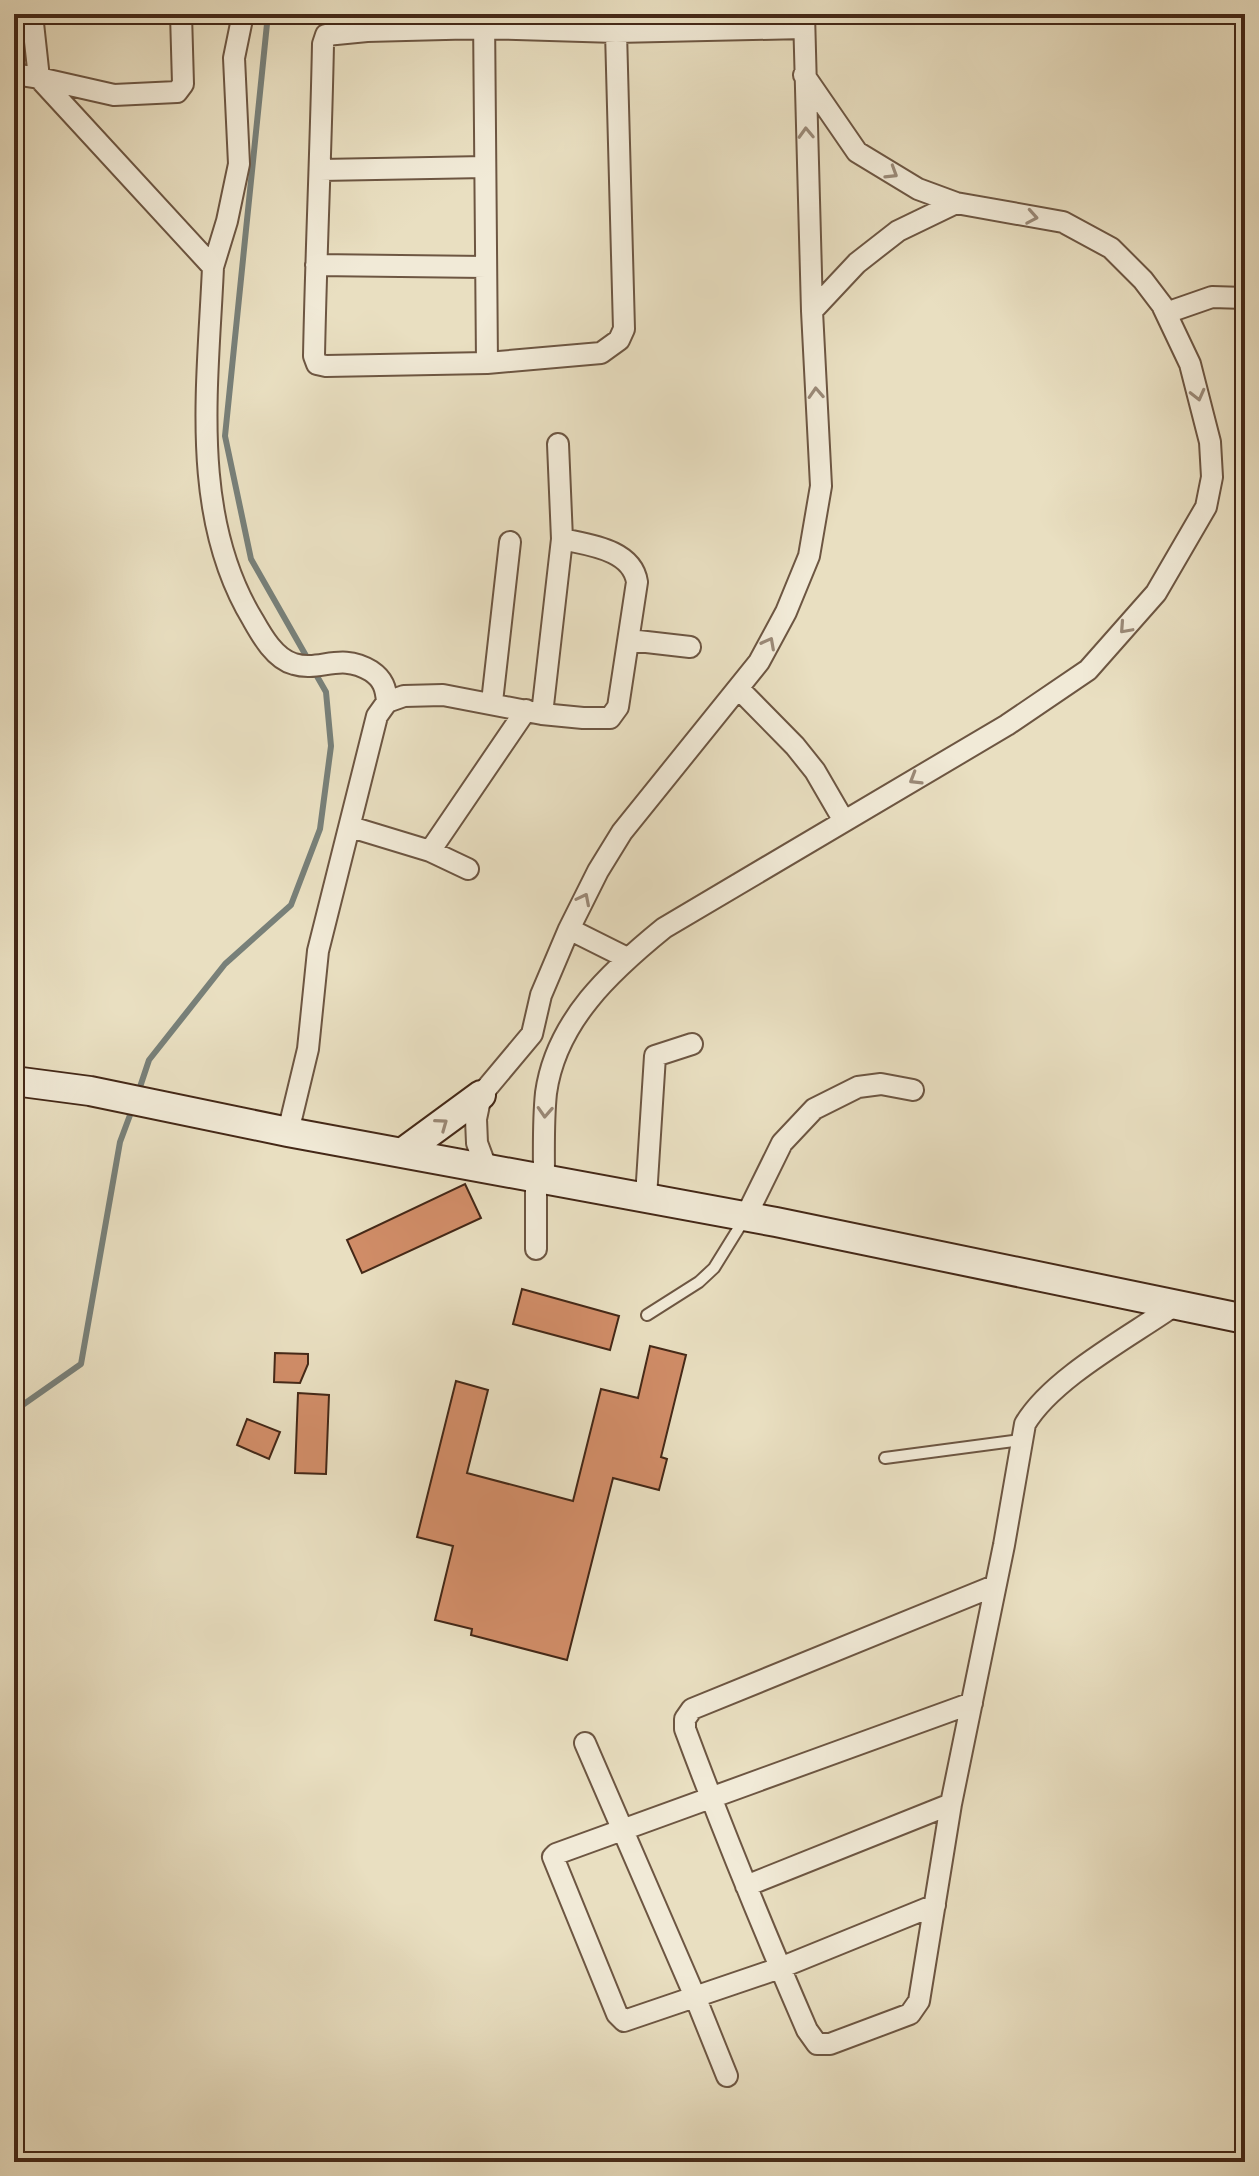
<svg xmlns="http://www.w3.org/2000/svg" width="1259" height="2176" font-family="'Libre Caslon Text',serif">
<style>
.lines{fill:none;stroke-linecap:round;stroke-linejoin:round}
.stream{stroke:#788079;stroke-width:6}
.building{fill:#d18d68;stroke:#442817;stroke-width:2}
.lane-casing{stroke:#6d5642;stroke-width:14}
.street-casing{stroke:#6d5642;stroke-width:24}
.secondary-casing{stroke:#442817;stroke-width:32}
.lane{stroke:#f1ead7;stroke-width:10}
.street{stroke:#f1ead7;stroke-width:20}
.secondary{stroke:#f1ead7;stroke-width:28}
.oneway{stroke:#9a8977}
</style>
<rect width="100%" height="100%" fill="#e9dfc1"/>
<filter id="stains"><feTurbulence type="fractalNoise" baseFrequency=".0025" numOctaves="4"/><feColorMatrix values="0 0 0 0 .2 0 0 0 0 .09 0 0 0 0 .02 0 0 0 .5 -.17"/></filter>
<radialGradient id="worn" r=".72"><stop offset=".6" stop-color="#630" stop-opacity="0"/><stop offset="1" stop-color="#630" stop-opacity=".3"/></radialGradient>
<g class="lines">
<path class="stream" d="M268,14L225,436L251,559L309,661
M138,1093L149,1060L225,964L291,905L320,829L331,746L326,692L314,671
M14,1411L81,1364L120,1142L133,1107"/>
</g>
<path class="building" d="M465,1184L481,1218L362,1273L347,1240Z
M522,1289L619,1316L610,1350L513,1324Z
M650,1346L686,1355L661,1457L667,1459L659,1490L613,1478L567,1660L471,1635L472,1629L435,1620L453,1546L417,1537L456,1381L488,1390L467,1473L573,1501L601,1389L638,1398Z
M275,1353L308,1354V1364L300,1383L274,1382Z
M298,1393L329,1395L326,1474L295,1473Z
M247,1419L280,1432L269,1459L237,1445Z"/>
<g class="lines">
<g class="lane-casing">
<path id="lane" d="M647,1315L699,1282L714,1268L745,1218
M885,1458L1021,1440"/>
</g>
<g class="street-casing">
<path id="street" d="M181,14L183,84L177,92L114,95L39,78L213,267C208,384 189,515 253,620C262,636 275,659 294,664C320,672 340,652 371,671C383,679 386,688 387,702
M484,14L487,363
M616,14V32L624,329L619,340L601,353L487,363L326,366L317,364L314,356C316,252 321,148 323,44L326,35L367,31L484,28L616,32L804,28
M14,74L39,78L32,14
M321,170L485,167
M316,265L485,267
M213,267L227,221L239,164L234,58L243,14
M812,311L857,263L898,231L956,203
M1166,313L1212,297L1245,298
M558,444L562,539
M629,640L690,647
M738,688L795,746L815,771L844,821
M492,702L510,542
M351,827L430,851L526,710
M430,851L468,869
M569,929L627,958
M288,1132L308,1049L318,951L377,716L387,702L404,696L443,695L542,714L583,718H610L618,707L637,582C632,549 588,545 562,539L542,714
M487,1170L477,1143L476,1119L481,1095L532,1034L541,995L569,929L598,871L622,832L759,662L786,612L809,556L821,486L812,311L804,14
M544,1179C544,1151 543,1122 546,1093C556,1021 611,971 664,928L1007,725L1088,670L1156,593L1206,507L1212,477L1210,442L1190,364L1162,305L1143,280L1111,248L1063,222L956,203L918,189L857,152L804,75
M646,1197L655,1056L692,1044
M746,1216L782,1143L814,1109L858,1087L881,1084L913,1090
M536,1249V1178
M994,1586L692,1709L685,1719V1729C723,1831 764,1931 807,2030L817,2044H830L910,2014L919,2001L951,1804L1004,1545L1025,1424C1052,1378 1131,1336 1175,1305
M585,1743L696,1999L727,2076
M746,1886L951,1804
M935,1905L780,1968L624,2021L617,2014L553,1857L556,1854L972,1703"/>
</g>
<g class="secondary-casing">
<path id="secondary" d="M14,1081L90,1091L288,1132L776,1222L1245,1319
M402,1153L481,1095"/>
</g>
<use href="#lane" class="lane"/>
<use href="#street" class="street"/>
<use href="#secondary" class="secondary"/>
</g>
<defs><path id="oneway-chevron" d="M-2-3.5L2.5 0L-2 3.5" fill="none" stroke-width="1.6" stroke-linecap="round" stroke-linejoin="round" transform="scale(2)"/></defs>
<g class="oneway">
<use href="#oneway-chevron" transform="translate(806 133) rotate(-92)"/>
<use href="#oneway-chevron" transform="translate(892 173) rotate(32)"/>
<use href="#oneway-chevron" transform="translate(1032 217) rotate(10)"/>
<use href="#oneway-chevron" transform="translate(816 393) rotate(-93)"/>
<use href="#oneway-chevron" transform="translate(1198 395) rotate(76)"/>
<use href="#oneway-chevron" transform="translate(1125 628) rotate(132)"/>
<use href="#oneway-chevron" transform="translate(769 643) rotate(-62)"/>
<use href="#oneway-chevron" transform="translate(915 779) rotate(149)"/>
<use href="#oneway-chevron" transform="translate(584 899) rotate(-63)"/>
<use href="#oneway-chevron" transform="translate(545 1112) rotate(93)"/>
<use href="#oneway-chevron" transform="translate(442 1124) rotate(-36)"/>
</g>
<rect width="1259" height="2176" fill="none" stroke="#e9dfc1" stroke-width="48"/>
<rect x="16" y="16" width="1227" height="2144" fill="none" stroke="#442817" stroke-width="4"/>
<rect x="24" y="24" width="1211" height="2128" fill="none" stroke="#442817" stroke-width="2"/>
<rect width="100%" height="100%" filter="url(#stains)"/>
<rect width="100%" height="100%" fill="url(#worn)"/>
</svg>
